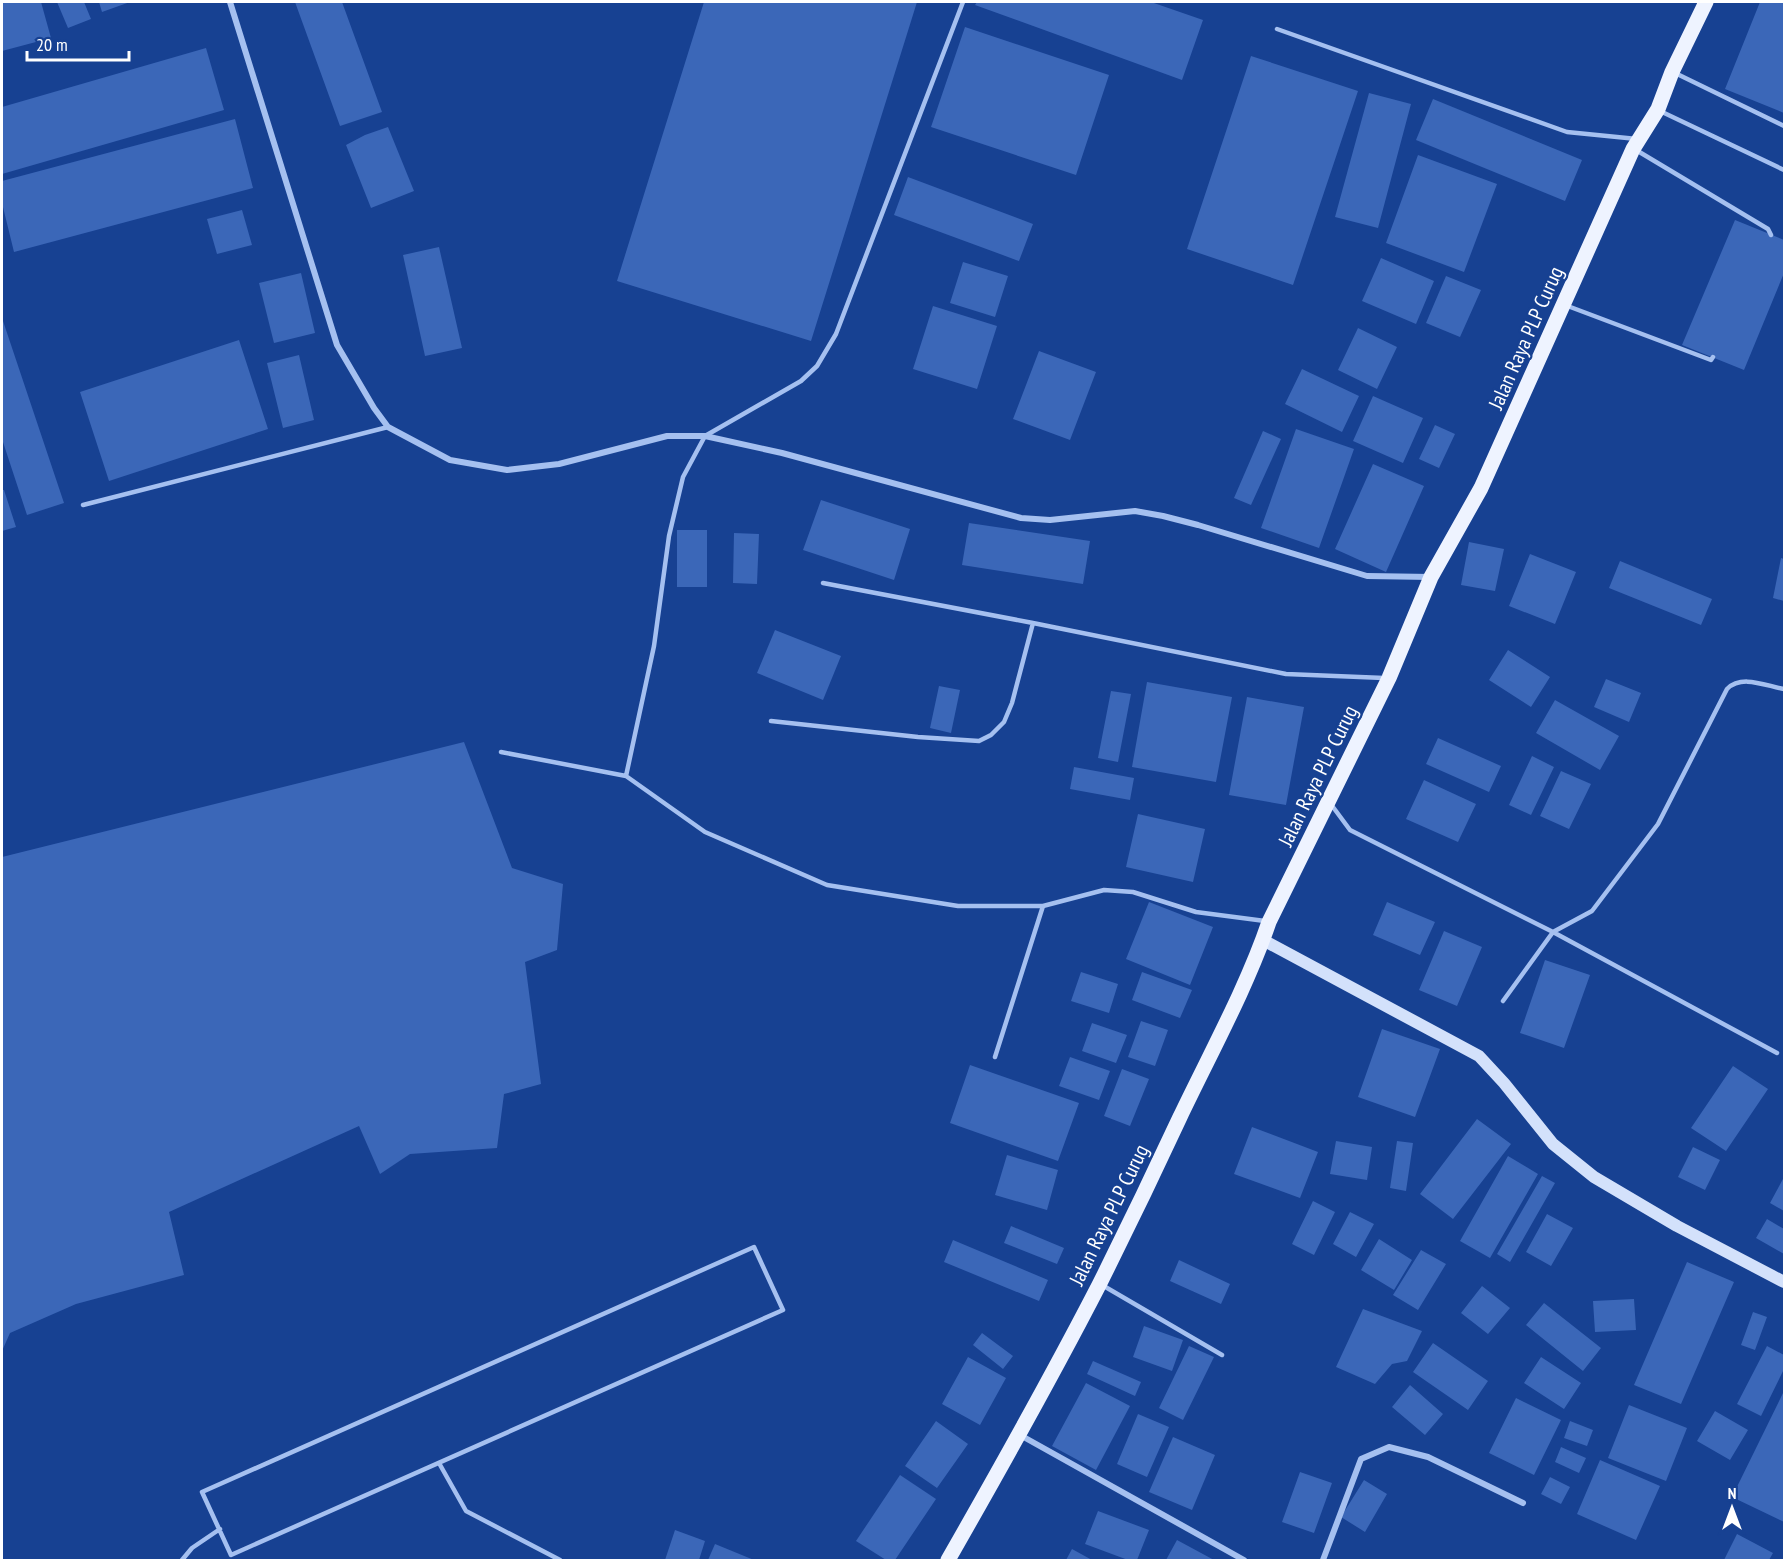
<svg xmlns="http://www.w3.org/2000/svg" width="1786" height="1562" font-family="'PT Sans Narrow',sans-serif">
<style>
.building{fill:#3b67b8}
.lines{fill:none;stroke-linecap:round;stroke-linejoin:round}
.lane{stroke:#a5c0f0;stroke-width:4.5}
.street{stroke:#a5c0f0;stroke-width:6}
.secondary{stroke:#d3e1fb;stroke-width:12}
.primary{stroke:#eef3ff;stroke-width:15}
.labels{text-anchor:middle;stroke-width:4.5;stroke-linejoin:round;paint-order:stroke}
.street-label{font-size:21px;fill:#fff;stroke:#174192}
</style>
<rect width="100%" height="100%" fill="#174192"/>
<path class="building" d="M2,2H41L51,38L2,51Z
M57,2H84L91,19L68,28Z
M99,2H130L102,12Z
M295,2H342L382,112L340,126Z
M704,2H917L811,341L617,281Z
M977,2H1151L1203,20L1182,80L975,5Z
M1760,2H1784V113L1725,89Z
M965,27L1109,75L1076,175L931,127Z
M206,48L224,110L2,174V107Z
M1251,56L1358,91L1293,285L1187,249Z
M1369,93L1411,104L1378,228L1335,217Z
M1433,99L1582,160L1565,201L1416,140Z
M235,119L253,188L14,252L2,203V181Z
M388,127L414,191L371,208L346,145L365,135Z
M1418,155L1497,184L1464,272L1386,243Z
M908,177L1033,224L1019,261L894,215Z
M242,210L252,245L217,254L207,219Z
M1735,220L1784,240V273L1744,370L1682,345Z
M439,247L462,348L425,356L403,255Z
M1381,258L1434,281L1416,324L1362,301Z
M963,262L1008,276L995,317L950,303Z
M301,273L315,333L274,343L259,283Z
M1446,276L1481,290L1460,337L1426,323Z
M933,306L997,326L977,389L913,369Z
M2,318L64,503L27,515L2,439Z
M1358,328L1397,347L1377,389L1338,370Z
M239,340L268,429L109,481L80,392Z
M1039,351L1096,372L1070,440L1013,419Z
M299,355L314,420L283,428L267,363Z
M1302,369L1359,396L1342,432L1285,404Z
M1373,396L1423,418L1403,463L1353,441Z
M1435,425L1455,434L1439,468L1419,459Z
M1296,429L1354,449L1319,548L1261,528Z
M1263,431L1281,439L1251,505L1234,498Z
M1373,464L1424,486L1386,572L1335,549Z
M2,490H4L16,527L2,531Z
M821,500L910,529L894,580L803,550Z
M969,523L1090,541L1083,584L962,565Z
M677,530H707V587H677Z
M734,533L759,534L757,584L733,583Z
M1469,542L1504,549L1495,591L1461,585Z
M1530,554L1576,572L1555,624L1509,606Z
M1781,558L1784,559V601L1773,598Z
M1620,561L1712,599L1701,625L1609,588Z
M775,630L841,656L823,700L757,673Z
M1508,650L1550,677L1531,707L1489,680Z
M1606,679L1641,693L1629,722L1594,707Z
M1147,682L1232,697L1216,782L1132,767Z
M939,686L960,690L951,733L930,728Z
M1111,691L1131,694L1118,762L1098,758Z
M1247,697L1304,707L1286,805L1229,795Z
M1555,700L1619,736L1600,770L1536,733Z
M1438,738L1501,766L1489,792L1426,764Z
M464,742L512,868L563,884L557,950L525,962L541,1084L504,1094L497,1148L410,1154L380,1174L359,1126L169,1212L184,1275L76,1304L10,1333L2,1351V857Z
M1532,756L1554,767L1531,815L1509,805Z
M1074,767L1134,778L1130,800L1070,789Z
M1561,771L1591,784L1569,829L1540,816Z
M1424,780L1476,804L1458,842L1406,819Z
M1138,814L1205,829L1193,882L1126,867Z
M1149,902L1213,927L1190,985L1126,959Z
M1387,902L1435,922L1420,955L1373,935Z
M1444,931L1482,947L1457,1006L1419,990Z
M1545,960L1590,975L1564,1048L1520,1033Z
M1081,972L1118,984L1109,1013L1071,1001Z
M1142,972L1192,990L1180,1018L1132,1000Z
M1141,1021L1168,1030L1155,1066L1128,1057Z
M1092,1023L1127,1035L1116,1063L1082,1051Z
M1382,1029L1440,1049L1415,1117L1358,1097Z
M1070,1057L1110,1071L1099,1100L1059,1086Z
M970,1065L1079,1103L1058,1161L950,1123Z
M1733,1066L1768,1089L1726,1151L1691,1128Z
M1122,1069L1149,1079L1130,1126L1104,1116Z
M1477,1119L1511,1144L1453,1219L1420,1194Z
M1252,1127L1318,1152L1300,1198L1234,1174Z
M1336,1141L1372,1147L1367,1180L1330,1174Z
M1397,1141L1413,1143L1406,1191L1390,1188Z
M1693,1147L1720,1160L1705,1190L1678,1177Z
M1007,1155L1058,1170L1047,1210L995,1195Z
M1508,1156L1538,1174L1490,1258L1460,1241Z
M1542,1176L1555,1183L1510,1262L1497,1254Z
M1784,1177V1211L1770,1203Z
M1313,1201L1335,1212L1314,1255L1292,1244Z
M1350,1212L1374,1224L1356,1257L1333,1244Z
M1547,1214L1573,1228L1551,1266L1526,1252Z
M1767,1219L1784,1229V1254L1756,1238Z
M1011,1226L1064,1248L1057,1264L1004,1243Z
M1379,1239L1412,1260L1394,1290L1361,1270Z
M953,1240L1048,1280L1039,1301L944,1262Z
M1421,1250L1446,1264L1418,1310L1393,1295Z
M1179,1260L1230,1284L1221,1304L1170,1281Z
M1687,1262L1734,1282L1681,1404L1634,1385Z
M1482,1286L1510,1308L1488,1334L1461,1313Z
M1634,1299L1636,1330L1595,1332L1593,1301Z
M1544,1303L1601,1348L1583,1371L1526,1325Z
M1363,1309L1422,1331L1407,1361L1392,1364L1375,1384L1336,1367Z
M1753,1312L1767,1317L1755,1350L1741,1345Z
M1144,1326L1183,1340L1172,1371L1133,1357Z
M982,1333L1013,1356L1003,1369L973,1345Z
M1433,1343L1488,1381L1468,1410L1413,1372Z
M1189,1346L1214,1357L1183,1420L1159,1408Z
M1767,1346L1784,1355V1369L1761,1416L1737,1404Z
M968,1357L1006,1378L980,1425L942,1404Z
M1541,1357L1581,1383L1564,1409L1524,1383Z
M1093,1361L1141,1382L1135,1396L1087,1374Z
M1086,1383L1130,1406L1096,1470L1052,1446Z
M1410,1385L1443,1414L1425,1435L1392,1407Z
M1784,1391V1522L1732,1497Z
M1516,1398L1561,1420L1534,1475L1489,1453Z
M1629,1405L1687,1428L1666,1481L1608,1458Z
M1715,1411L1748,1430L1730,1460L1697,1441Z
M1138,1414L1169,1427L1147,1477L1117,1464Z
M936,1421L968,1444L937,1488L905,1466Z
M1570,1421L1593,1430L1587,1446L1564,1438Z
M1173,1437L1215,1455L1192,1510L1149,1492Z
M1561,1447L1586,1458L1579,1473L1555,1462Z
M1600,1460L1660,1486L1636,1540L1577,1514Z
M1300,1472L1332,1483L1314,1533L1282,1522Z
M900,1475L936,1499L895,1560H886L856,1541Z
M1550,1477L1570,1487L1561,1504L1541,1494Z
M1364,1480L1387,1494L1365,1532L1341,1517Z
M1098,1511L1149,1530L1137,1560H1128L1085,1544Z
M675,1530L705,1541L699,1560H665Z
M1737,1534L1773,1553L1769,1560H1724Z
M1177,1540L1214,1560H1166Z
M715,1544L754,1560H708Z
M1072,1549L1092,1560H1066Z"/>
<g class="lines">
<path class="lane" d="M1277,29L1567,132L1637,139
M1675,73L1784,126
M1660,111L1784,170
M1636,150L1768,229L1771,235
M1565,305L1711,360L1713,357
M83,505L388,427
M823,583L1033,623L1286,674L1384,678
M771,721L918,737L979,741L991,735L1004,722L1012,703L1033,623
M501,752L626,776L654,646L669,536L683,477L705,436L801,381L817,366L836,334L963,2
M626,776L705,832L827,885L958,906H1043L1104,890L1133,892L1196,912L1265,921
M1330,803L1350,830L1553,932L1592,911L1658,824L1727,689C1742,674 1766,686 1784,689
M1503,1001L1553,932L1777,1053
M995,1057L1043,906
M754,1247L783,1310L231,1555L202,1492Z
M1102,1285L1222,1355
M439,1463L466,1511L560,1560
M182,1560L192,1548L220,1529"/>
<path class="street" d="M230,2L337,345L374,408L388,427L450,460L507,470L559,464L667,436H705L782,453L1021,518L1050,520L1135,511L1163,516L1198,525L1367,576L1431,577
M1020,1435L1244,1560
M1323,1560L1361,1459L1389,1447L1428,1457L1523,1503"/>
<path class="secondary" d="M1263,940L1479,1056L1504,1083L1553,1144L1594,1177L1677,1226L1784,1282"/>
<path class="primary" d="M948,1560C1000,1469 1051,1378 1099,1285C1127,1229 1154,1173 1180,1117C1210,1054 1247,987 1269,922L1389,678L1431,577L1481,488L1633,149L1658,109L1672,72L1706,2"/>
</g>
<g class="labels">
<g class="street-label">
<text transform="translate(1526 338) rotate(-66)" y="7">Jalan Raya PLP Curug</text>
<text transform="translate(1318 776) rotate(-64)" y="7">Jalan Raya PLP Curug</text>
<text transform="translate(1109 1215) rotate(-64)" y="7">Jalan Raya PLP Curug</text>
</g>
</g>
<rect width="1786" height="1562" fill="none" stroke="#ffffff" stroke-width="6"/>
<g transform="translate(1732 1508)" stroke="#174192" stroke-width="4.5" paint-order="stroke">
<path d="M0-4.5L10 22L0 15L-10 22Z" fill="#ffffff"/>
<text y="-9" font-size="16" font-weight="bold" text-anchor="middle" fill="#ffffff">N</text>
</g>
<path d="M27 51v9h102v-9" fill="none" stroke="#ffffff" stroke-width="3"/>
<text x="36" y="51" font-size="18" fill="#ffffff" stroke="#174192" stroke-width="4.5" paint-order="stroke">20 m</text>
</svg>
